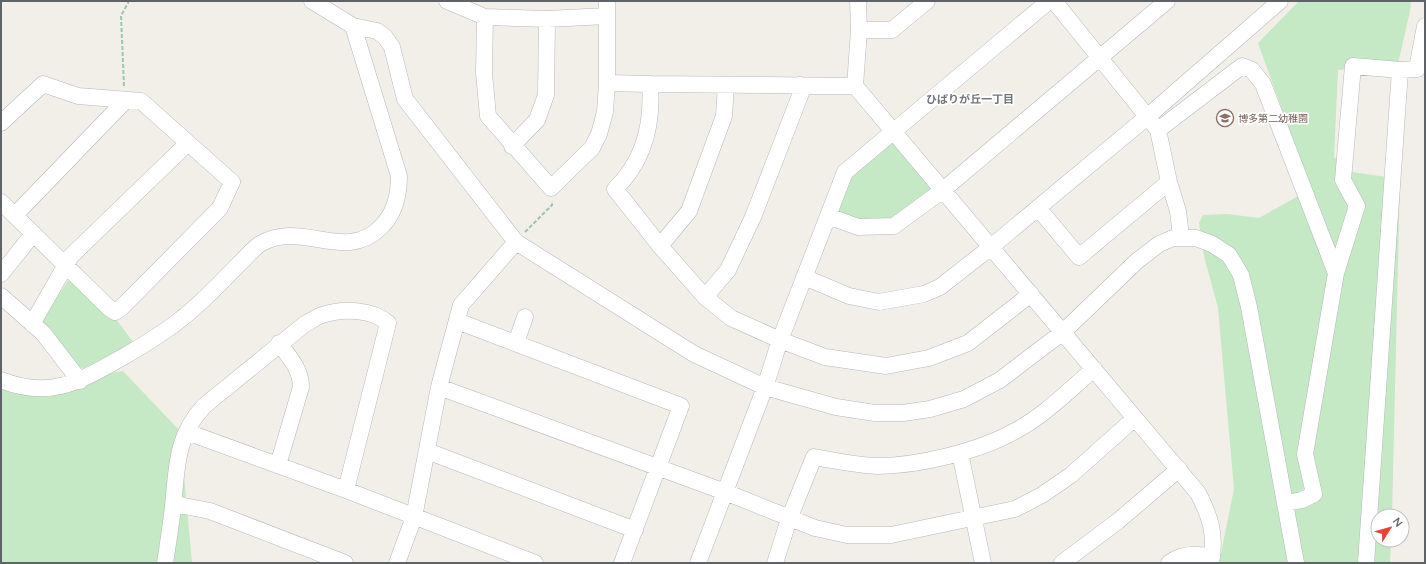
<svg xmlns="http://www.w3.org/2000/svg" width="1426" height="564" font-family="Quicksand,'Noto Sans JP',sans-serif">
<style>
.green{fill:#c5e8c5}
.lines{fill:none;stroke-linecap:round;stroke-linejoin:round}
.minor-casing{stroke:#b5b8bc;stroke-width:17}
.path{stroke:#9cc7a9;stroke-width:2;stroke-dasharray:4 2;stroke-linecap:butt}
.minor{stroke:#fff;stroke-width:16}
.labels{text-anchor:middle;stroke-width:3.5;stroke-linejoin:round;paint-order:stroke}
.education-label{font-size:10px;fill:#785e54;stroke:#fff;text-anchor:start}
.neighbourhood-label{font-size:11px;font-weight:bold;fill:#70757a;stroke:#fff}
</style>
<rect width="100%" height="100%" fill="#f1efe8"/>
<path class="green" d="M1299,1H1411L1410,11L1398,64L1338,70L1334,157L1352,172L1400,179L1392,516H1378V540H1391L1390,563H1219L1234,489L1218,308L1204,256L1199,223L1203,215L1227,214L1259,218L1311,189L1258,43Z
M894,138L935,187C898,217 888,230 838,215L835,209L848,179Z
M74,280L116,319L133,342L84,369L74,364L41,321L68,281Z
M123,371L180,431L192,563H1V389Z"/>
<g class="lines">
<g class="minor-casing">
<path id="minor" d="M312,1L353,26L377,31L385,37L392,47L405,99L516,242L694,354L765,387L836,407L875,413H903L930,409L964,399L1000,380L1063,332L1137,261L1159,244L1173,238H1196L1212,244L1229,255L1241,275L1249,307L1296,563
M447,1L485,17L547,19L607,16
M858,1L859,30L855,86L1198,493C1211,518 1216,535 1211,563
M1054,1L1158,130L1169,182L1178,211L1181,237
M485,17L484,73L488,116L551,188L592,148L599,134L605,112L607,83V1
M859,30H892L927,1
M607,83L650,84
M855,86L650,84C653,124 644,161 615,189L660,246L705,297L731,318L780,340L825,357L886,366L929,358L968,343L1031,294
M1,123L43,84L78,96L141,101L232,182L220,208L121,308L115,312L109,308L1,202
M1158,130L1242,66L1252,70L1263,84L1336,273
M512,146L537,120L546,95L547,19
M1038,208L1079,257L1169,182
M15,215L125,101
M828,216L858,227L894,226L943,190L1167,1
M660,246L689,211L724,116L726,85
M1,274L33,234
M804,277L849,296L879,302L924,294L940,287L991,247L1147,117L1280,1
M1,296L43,333L80,381
M705,297L728,270L753,217L801,93L800,85
M457,321L681,406L622,563
M32,324L71,256L188,143
M516,343L525,317
M1,380C51,400 80,381 123,357C142,346 164,333 181,319C202,303 221,282 240,263C246,257 253,249 260,244C301,219 344,263 380,228C395,214 399,195 399,176L353,26
M439,387L725,492L815,528L847,535H891L1015,509L1042,495L1071,475L1135,418
M187,432L346,490L535,563
M427,451L635,530
M960,453L983,563
M278,465L301,387C301,369 289,357 279,343
M1286,503L1302,500L1314,494L1305,454L1336,273L1357,206L1343,180L1353,66L1400,70L1417,69L1425,26
M174,504L210,511L345,563
M165,563C168,544 171,525 173,506C177,467 176,436 204,406L305,324C311,321 316,317 322,315C343,308 372,309 388,323L346,490
M397,563L414,517L439,387L461,305L516,242
M698,563L765,387L780,340L845,172L1049,1
M775,563L789,519L814,457C835,461 856,465 877,466C918,466 980,451 1015,431C1044,416 1069,390 1094,369
M1062,563L1118,521L1179,469
M1169,563C1182,553 1196,553 1212,557
M1366,563L1400,70"/>
</g>
<path class="path" d="M124,86L121,16L129,1
M525,232L552,205V201"/>
<use href="#minor" class="minor"/>
</g>
<defs>
<g id="school-ring" transform="scale(0.9)"><circle r="9.5" fill="#fff" stroke="#8d6e63" stroke-width="1.5"/><path d="M0-5L7-2L0 1L-7-2ZM-4 1L0 2.5L4 1V4Q0 6-4 4Z" fill="#8d6e63"/></g>
</defs>
<g fill-rule="evenodd">
<use href="#school-ring" x="1225" y="118"/>
</g>
<g class="labels">
<g class="education-label">
<text x="1238" y="122">博多第二幼稚園</text>
</g>
<g class="neighbourhood-label">
<text x="970" y="103">ひばりが丘一丁目</text>
</g>
</g>
<rect width="1426" height="564" fill="none" stroke="#5f6368" stroke-width="4"/>
<g transform="translate(1390 528) rotate(53)"><circle r="19" fill="#ffffff" stroke="#bfc1c3"/>
<path d="M0-3L7 15L0 10L-7 15Z" fill="#ea4335"/>
<text y="-6" font-size="11" font-weight="bold" text-anchor="middle" fill="#5f6368">N</text>
</g>
</svg>
